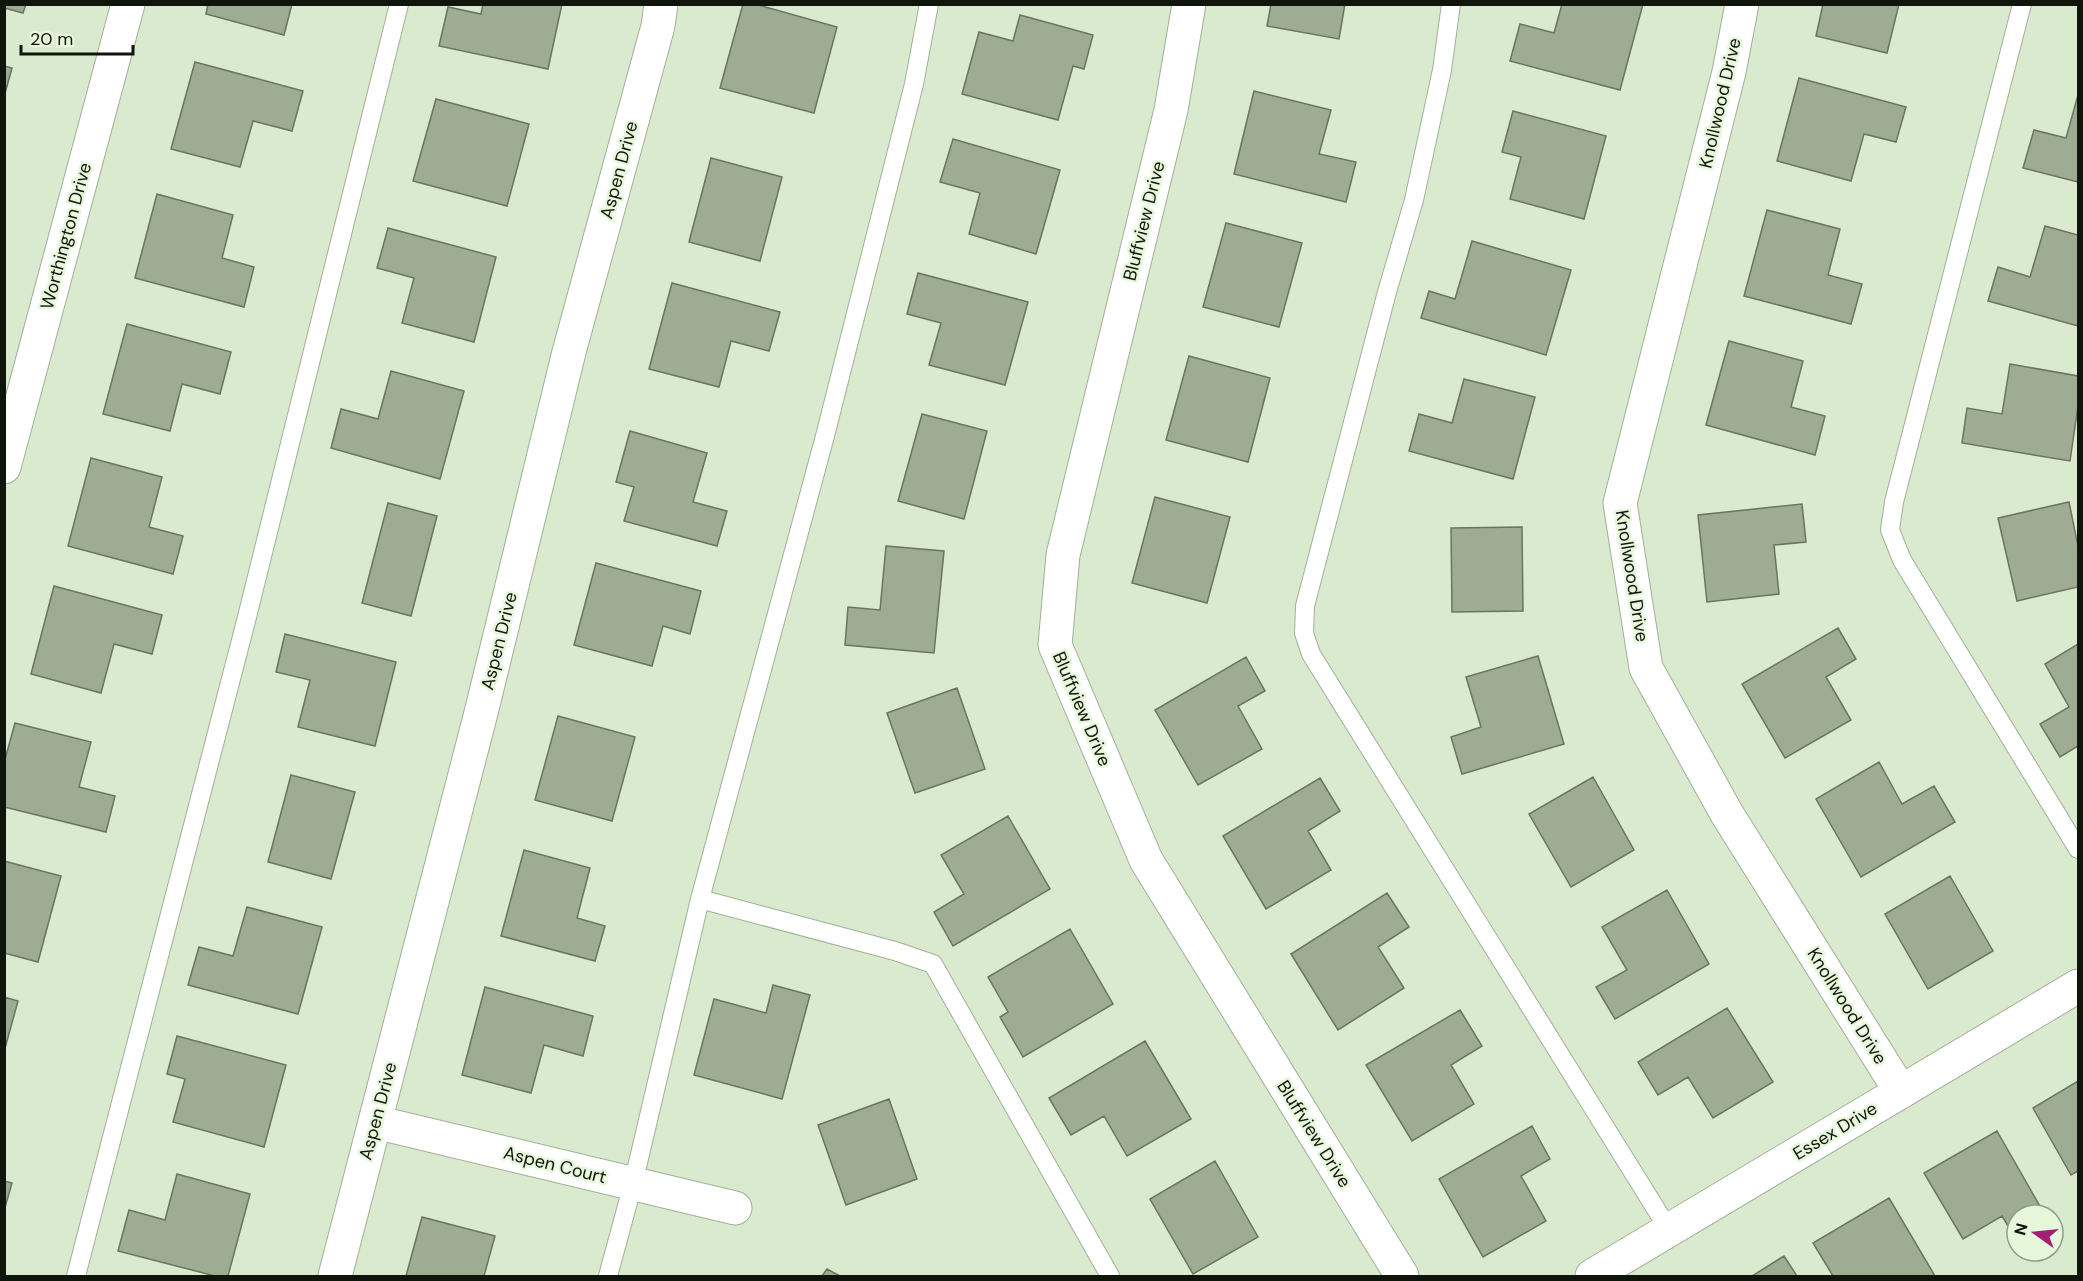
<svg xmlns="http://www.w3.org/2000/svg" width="2083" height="1281" font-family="'DM Sans',sans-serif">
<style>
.building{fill:#9dac93;stroke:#67765d;stroke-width:1.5}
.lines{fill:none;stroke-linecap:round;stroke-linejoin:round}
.lane-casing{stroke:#a1b096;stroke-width:20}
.street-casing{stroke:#a1b096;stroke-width:35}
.lane{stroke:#fff;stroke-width:18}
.street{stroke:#fff;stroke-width:33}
.labels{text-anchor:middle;stroke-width:5;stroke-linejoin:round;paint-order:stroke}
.street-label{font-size:18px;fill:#0f150b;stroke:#e7f7dc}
</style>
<rect width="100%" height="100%" fill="#daeacf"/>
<path class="building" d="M4,4H26L23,13L4,8Z
M208,4H292L284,35L206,14Z
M483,4H562L548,69L439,46L448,7L481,14Z
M743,4H755L837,27L814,113L720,88Z
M1271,4H1345L1339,39L1267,26Z
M1562,4H1643L1620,90L1510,61L1520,24L1554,33Z
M1823,4H1899L1887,53L1816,36Z
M1020,15L1093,35L1084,69L1073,66L1058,120L962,94L979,32L1013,41Z
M195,62L303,91L292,131L253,121L240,167L171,149Z
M4,66L12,68L4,97Z
M1799,78L1906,107L1896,142L1864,134L1851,181L1777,161Z
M1254,91L1331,110L1319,154L1356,162L1346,202L1234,174Z
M2078,95V182L2023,168L2034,130L2066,138Z
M436,99L529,124L507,206L413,181Z
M1513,111L1606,136L1584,219L1510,199L1521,157L1502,152Z
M953,139L1060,170L1036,254L969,234L980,193L940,182Z
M711,158L782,177L760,261L689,242Z
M157,194L233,215L222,258L254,267L244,307L135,278Z
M1767,210L1840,229L1828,275L1862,284L1851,324L1744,296Z
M1226,223L1302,243L1279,327L1203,307Z
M2045,226L2078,235V326L1988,301L1998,267L2030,277Z
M388,228L496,257L474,342L402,323L414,278L377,268Z
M1472,241L1571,270L1546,355L1421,318L1429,291L1455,299Z
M918,273L1028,302L1005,385L929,365L941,323L907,314Z
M672,283L780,312L769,351L731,341L719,387L649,369Z
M127,324L231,352L220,394L182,384L170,431L103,414Z
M1729,341L1803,361L1791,407L1825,416L1815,455L1706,425Z
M1189,356L1270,378L1248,462L1166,440Z
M2010,364L2078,376V406L2070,461L1962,443L1967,408L2002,414Z
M391,371L464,391L440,479L331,448L341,409L378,419Z
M1464,379L1535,397L1513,479L1409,451L1419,414L1452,423Z
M922,414L987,431L964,519L898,501Z
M630,431L707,453L693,502L727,511L717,546L624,521L634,487L616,482Z
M91,458L162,477L149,527L183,536L173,574L68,546Z
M1155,497L1230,517L1207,603L1132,583Z
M2069,502L2078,546V587L2017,601L1998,518Z
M388,503L437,516L411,616L362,603Z
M1802,504L1806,542L1774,545L1779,594L1707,602L1698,515Z
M1522,527L1523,611L1452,612L1451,528Z
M886,546L944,551L934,653L845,645L848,607L880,610Z
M596,563L701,591L690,634L663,626L652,666L574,645Z
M54,586L162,615L152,654L114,644L101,693L31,674Z
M1838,628L1856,659L1826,677L1851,720L1785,758L1742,684Z
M285,634L396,662L375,746L298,727L310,680L276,672Z
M2078,644V746L2060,757L2040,724L2069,707L2045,664Z
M1538,656L1564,744L1462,774L1451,737L1481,727L1466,677Z
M1246,657L1265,691L1238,706L1262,749L1198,785L1155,710Z
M957,688L985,769L915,793L887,713Z
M558,716L635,737L612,821L535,800Z
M15,723L91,742L79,787L115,796L106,832L4,807V763Z
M1879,762L1902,804L1934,786L1955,822L1861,877L1816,799Z
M291,775L355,792L331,879L268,862Z
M1593,777L1634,850L1571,887L1529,814Z
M1320,778L1340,811L1308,831L1331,870L1266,909L1223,836Z
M1008,816L1050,889L953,946L934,912L964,894L941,855Z
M524,850L590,868L577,918L605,926L595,961L501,936Z
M4,861L61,876L38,962L4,953Z
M1950,876L1993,951L1928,989L1885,914Z
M1667,890L1709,964L1615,1019L1596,987L1627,970L1602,927Z
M1387,893L1409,927L1378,947L1404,988L1338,1030L1291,954Z
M247,907L322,927L298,1014L188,985L199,947L233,956Z
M1070,929L1113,1004L1023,1057L1000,1017L1008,1012L988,977Z
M773,985L810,995L782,1099L694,1075L714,999L766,1013Z
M485,987L593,1016L583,1056L544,1045L531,1093L462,1075Z
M4,997L18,1001L4,1052Z
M1727,1008L1773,1082L1713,1118L1688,1077L1658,1095L1638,1062Z
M1460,1010L1482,1046L1451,1065L1474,1104L1412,1141L1366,1065Z
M177,1036L286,1065L264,1147L173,1122L185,1079L167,1074Z
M1145,1041L1191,1119L1127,1156L1104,1116L1071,1135L1049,1098Z
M2078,1081V1171L2071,1175L2033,1108Z
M889,1099L917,1179L846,1205L818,1125Z
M1532,1126L1550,1159L1521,1176L1546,1221L1483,1257L1439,1179Z
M1997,1131L2045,1215H2017V1241L2002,1216L1963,1239L1924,1173Z
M1215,1161L1258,1237L1193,1274L1150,1199Z
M177,1174L250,1194L228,1276H215L118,1251L129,1210L165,1220Z
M4,1181L12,1183L4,1211Z
M1889,1198L1935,1276H1833L1813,1243Z
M422,1217L495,1236L484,1276H406Z
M1784,1256L1797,1276H1752Z
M827,1269L840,1276H822Z"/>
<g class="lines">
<g class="lane-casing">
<path id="lane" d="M1451,4L1442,70L1414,200L1387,292L1305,606L1304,633L1311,654L1669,1230
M2022,4L1894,502L1890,530L1902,560L2078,849
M700,899L895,951L933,964L1110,1276
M76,1276L246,621L399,4
M608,1276L633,1184L700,899L825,436L914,84L929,4"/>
</g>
<g class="street-casing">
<path id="street" d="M1189,4L1171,110L1063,555L1055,645L1146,860L1402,1276
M1742,4L1729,72L1620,503L1646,668L1727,814L1901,1092
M4,467L128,4
M375,1122L735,1208
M335,1276L482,709L569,352L658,26L661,4
M1592,1276L2078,986"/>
</g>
<use href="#lane" class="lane"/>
<use href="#street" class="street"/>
</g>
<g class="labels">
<g class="street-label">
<text transform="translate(1720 103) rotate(-77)" y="6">Knollwood Drive</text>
<text transform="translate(619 170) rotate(-75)" y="6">Aspen Drive</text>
<text transform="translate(1144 221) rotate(-76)" y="6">Bluffview Drive</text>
<text transform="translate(66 236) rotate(-75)" y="6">Worthington Drive</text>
<text transform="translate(1632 576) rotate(81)" y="6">Knollwood Drive</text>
<text transform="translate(499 641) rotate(-76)" y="6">Aspen Drive</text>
<text transform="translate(1082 709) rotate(67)" y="6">Bluffview Drive</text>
<text transform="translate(1847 1006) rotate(58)" y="6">Knollwood Drive</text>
<text transform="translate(378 1111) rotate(-75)" y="6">Aspen Drive</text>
<text transform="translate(1835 1131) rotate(-31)" y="6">Essex Drive</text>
<text transform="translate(1314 1134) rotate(58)" y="6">Bluffview Drive</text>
<text transform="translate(555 1165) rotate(14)" y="6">Aspen Court</text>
</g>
</g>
<rect width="2083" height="1281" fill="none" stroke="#0f150b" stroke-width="12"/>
<g transform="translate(2035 1233) rotate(285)"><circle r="28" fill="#e7f7dc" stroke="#919d88" stroke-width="1.5"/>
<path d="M0-4.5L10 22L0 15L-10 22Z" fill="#a02073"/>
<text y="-9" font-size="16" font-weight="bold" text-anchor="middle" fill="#0f150b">N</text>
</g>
<path d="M21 45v9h112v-9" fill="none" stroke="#0f150b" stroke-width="3"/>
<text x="30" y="45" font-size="18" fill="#0f150b" stroke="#e7f7dc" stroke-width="4.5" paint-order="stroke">20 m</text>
</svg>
